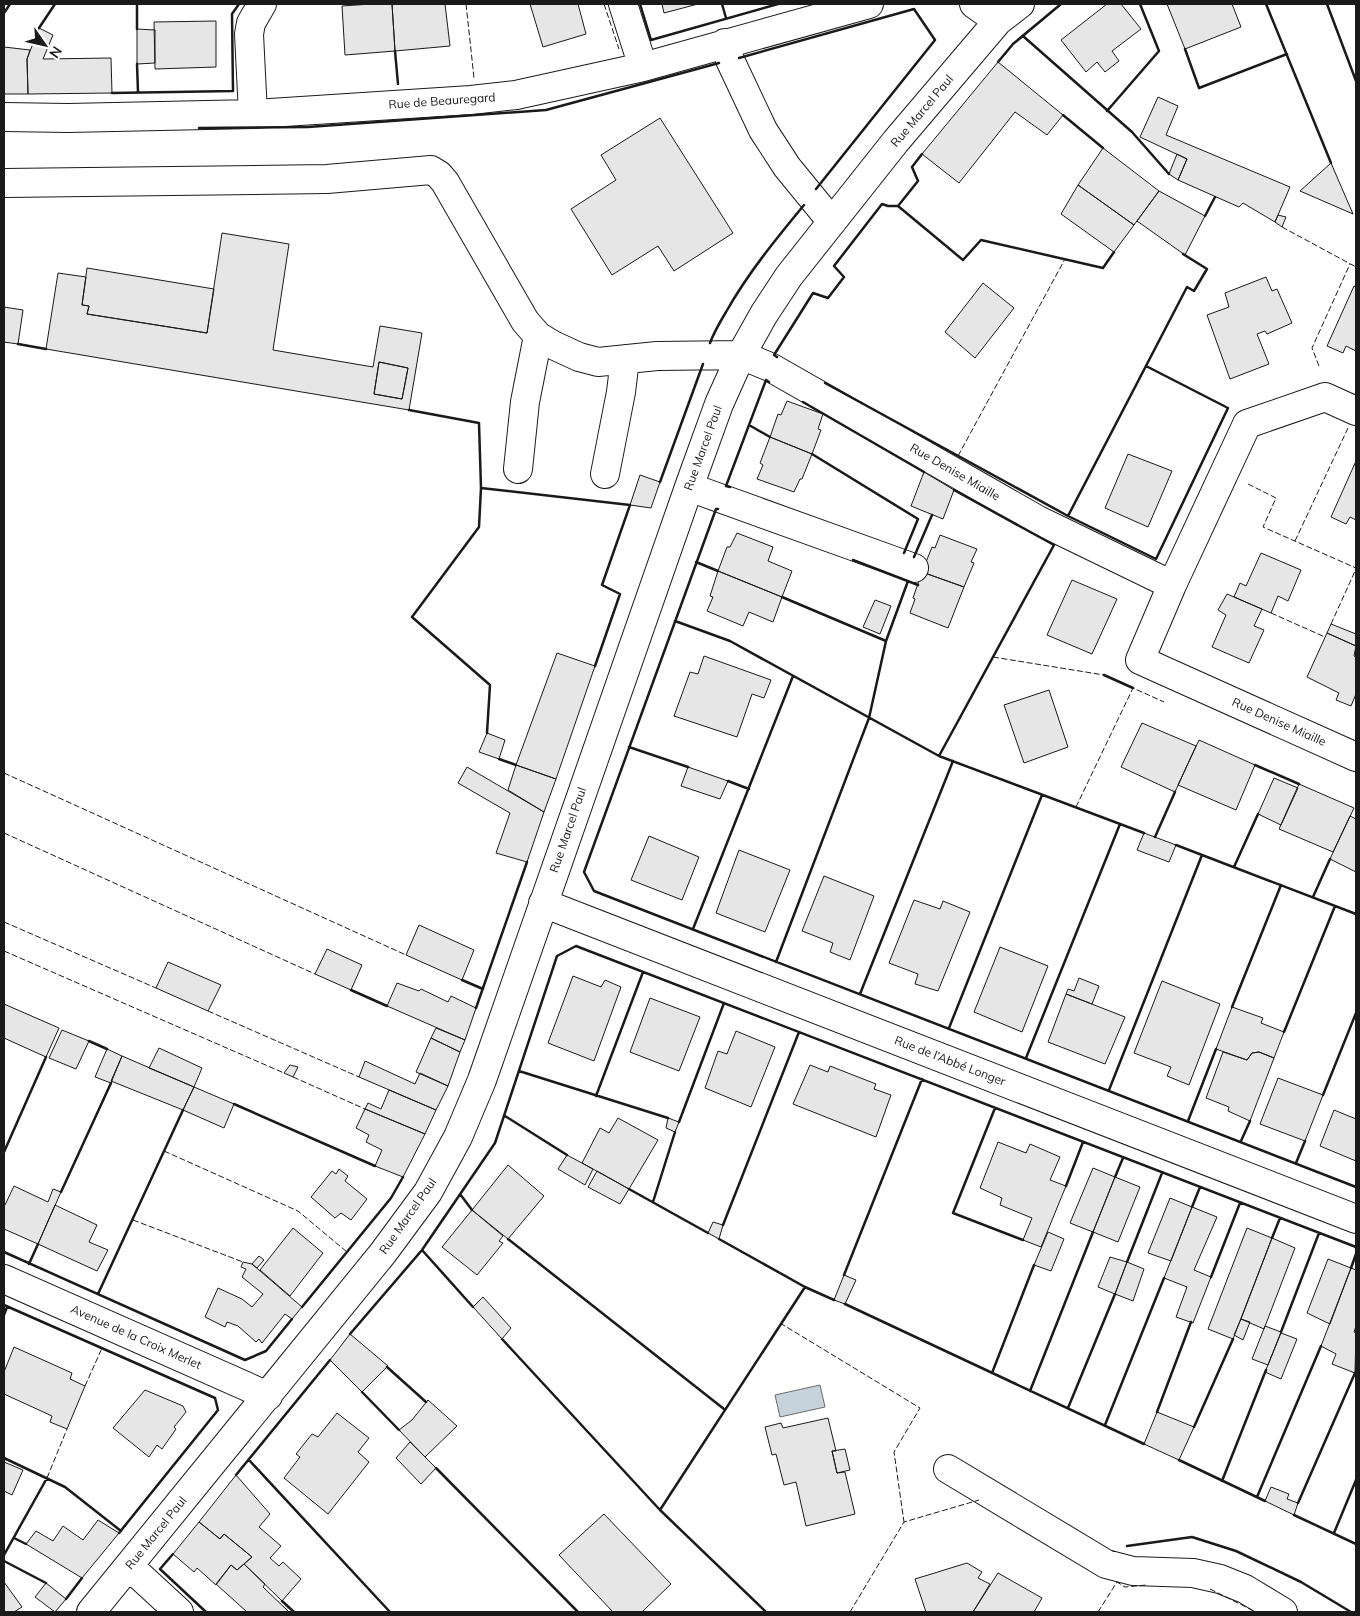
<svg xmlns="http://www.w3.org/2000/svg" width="1360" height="1616" font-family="Mulish,sans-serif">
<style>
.water{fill:#c6d2dc;stroke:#6a6a6a}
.building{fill:#e6e6e6;stroke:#1a1a1a;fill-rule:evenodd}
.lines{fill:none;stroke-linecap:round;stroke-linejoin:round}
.minor-casing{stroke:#1a1a1a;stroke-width:30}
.minor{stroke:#fff;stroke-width:28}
.fence{stroke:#1a1a1a;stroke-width:1;stroke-dasharray:6 2.5;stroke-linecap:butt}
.wall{stroke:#1a1a1a;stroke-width:2.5}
.labels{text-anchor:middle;stroke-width:4;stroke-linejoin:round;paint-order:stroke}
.street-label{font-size:12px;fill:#1a1a1a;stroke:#fff}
</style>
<rect width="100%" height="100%" fill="#fff"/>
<path class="water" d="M820,1385L825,1407L780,1417L775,1395Z"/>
<path class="building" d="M371,4H392L395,51L345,55L342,6Z
M392,4H445L450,46L395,51Z
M530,4H578L586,34L543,47Z
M662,4H698L664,13Z
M1107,4H1121L1141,29L1112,51L1119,61L1105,72L1097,62L1086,72L1061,40Z
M1167,4H1232L1241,27L1185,49Z
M216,21V67L155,69L154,22Z
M39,28L53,35L43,59L111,58L112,93L28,94L27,59Z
M137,29L155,30V63L137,64Z
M4,47L30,50L27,59L28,94H4Z
M998,62L1063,115L1047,135L1015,112L959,183L922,154Z
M1158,97L1178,106L1166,135L1290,187L1275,222L1243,203L1239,207L1178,180L1187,159L1140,137Z
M660,118L733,233L674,271L658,246L612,275L571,209L616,180L601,155Z
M1103,148L1159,191L1134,225L1078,185Z
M1177,154L1187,159L1178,180L1169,174Z
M1331,163L1353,214L1300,191Z
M1078,185L1134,225L1114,252L1061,214Z
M1159,191L1205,216L1185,255L1137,221Z
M1278,215L1286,217L1282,227L1275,222Z
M222,233L289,244L273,350L373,367L380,326L422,333L409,410L46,349L58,273L86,277L82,305L89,306L87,314L207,333ZM379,362L408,368L402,399L374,394Z
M87,268L214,289L207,333L87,314L89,306L82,305Z
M1266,277L1272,291L1277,289L1292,323L1267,334L1265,331L1257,334L1269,364L1230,379L1207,315L1229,307L1225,293Z
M983,283L1014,308L975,358L945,332Z
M1354,286L1356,287V351L1346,346L1343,353L1327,346Z
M4,307L23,310L18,344L4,342Z
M379,362L408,368L402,399L374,394Z
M787,401L823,414L818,429L821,430L812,454L770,437L778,414L781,415Z
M770,437L812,454L802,479H800L794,492L757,479L763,465L760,463Z
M1128,454L1172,471L1148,527L1105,508Z
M1356,461V520L1350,517L1346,524L1331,517Z
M924,472L954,490L943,519L911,506Z
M640,475L660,482L651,508L630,505Z
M737,533L773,547L768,561L792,571L782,597L718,571L727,547H730Z
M940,535L977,549L971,562L974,563L964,587L922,572L932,547L935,548Z
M1261,553L1301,570L1288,601L1278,596L1271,613L1234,597L1240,583L1246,586Z
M718,571L782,597L773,622L749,612L743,626L707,611L713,597L710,596Z
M922,572L964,587L948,628L910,613L915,599L913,598Z
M1072,580L1117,599L1092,654L1047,635Z
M1227,594L1262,609L1254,626L1264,630L1249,663L1212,647L1226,615L1218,610Z
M875,600L891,606L880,634L863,627Z
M1331,624L1356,634V646L1327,633Z
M1327,633L1356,646L1354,656L1356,657V694L1351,706L1336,700L1339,693L1307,677Z
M557,653L595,666L556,779L516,765Z
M704,656L771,680L764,698L752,694L737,737L674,716L690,672L698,674Z
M1049,690L1068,747L1024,763L1004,705Z
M1142,723L1196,746L1175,792L1121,767Z
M487,733L505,740L499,759L479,752Z
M1199,740L1255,765L1236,810L1178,785Z
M516,765L556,779L544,812L508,790Z
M467,767L544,812L527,862L496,853L510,813L458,783Z
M688,767L728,781L720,799L681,786Z
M1274,778L1298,788L1281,825L1258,814Z
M1299,784L1354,808L1333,852L1279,829Z
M1350,816L1356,819V872L1330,859Z
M1144,833L1176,845L1169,862L1137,850Z
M649,836L699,857L682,900L631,880Z
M739,850L790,870L765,932L716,913Z
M824,876L874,896L850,960L830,952L833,943L802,931Z
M914,900L940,909L943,901L970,912L938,991L915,984L918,974L889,963Z
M419,925L474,950L462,980L406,955Z
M1000,947L1048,966L1022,1032L974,1012Z
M327,949L362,965L351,990L315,974Z
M168,962L221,985L208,1011L156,988Z
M573,976L601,987L605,980L621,987L594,1061L548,1043Z
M1079,978L1099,986L1092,1004L1066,994L1068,989L1074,991Z
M1162,981L1220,1004L1189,1085L1167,1076L1171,1067L1134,1053Z
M397,983L419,991L421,989L448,1002L451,996L476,1008L465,1040L387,1006Z
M1066,994L1125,1017L1105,1064L1048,1042Z
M650,998L700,1017L679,1071L630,1052Z
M4,1004L59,1028L46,1057L4,1038Z
M1232,1007L1263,1018L1261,1023L1284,1032L1274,1058L1259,1052L1252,1053L1247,1060L1216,1049Z
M436,1028L465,1040L460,1052L431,1038Z
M62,1030L89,1041L76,1069L49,1058Z
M736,1031L775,1047L751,1107L705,1088L718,1051L727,1054Z
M431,1038L460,1052L448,1086L416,1072Z
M159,1048L202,1068L194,1087L149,1068Z
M107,1049L122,1056L111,1083L95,1077Z
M1223,1052L1247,1060L1252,1053L1259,1052L1274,1058L1250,1121L1228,1111L1229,1107L1206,1098Z
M122,1056L194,1087L183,1110L111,1081Z
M365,1061L415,1084L420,1073L448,1086L436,1110L359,1077Z
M290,1065L298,1067L293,1077L284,1073Z
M810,1065L828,1072L830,1066L876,1084L874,1089L891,1095L876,1137L793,1104Z
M1278,1078L1323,1095L1305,1141L1260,1124Z
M194,1087L234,1104L224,1128L183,1110Z
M389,1090L436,1110L425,1134L365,1109L368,1103L381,1109Z
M365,1109L425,1134L403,1177L375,1166L382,1150L366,1142L369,1135L356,1128Z
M1334,1110L1356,1119V1161L1320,1146Z
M618,1118L658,1140L629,1189L582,1163L600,1128L609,1133Z
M668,1118L679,1122L675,1132L666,1128Z
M998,1142L1026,1153L1030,1144L1060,1157L1050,1180L1066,1186L1041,1247L1023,1240L1032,1218L1000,1205L1002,1198L980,1188Z
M567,1155L593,1169L585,1185L558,1169Z
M508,1165L544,1196L508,1239L472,1210Z
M1093,1168L1115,1177L1093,1232L1070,1223Z
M339,1169L348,1176L345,1181L367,1199L351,1220L341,1213L335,1218L311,1197L332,1171L336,1174Z
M597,1171L629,1189L620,1204L588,1187Z
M1115,1177L1140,1187L1118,1242L1093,1232Z
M14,1186L48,1202L53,1189L61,1192L38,1244L4,1229V1204L5,1205Z
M1170,1198L1192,1207L1171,1261L1148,1253Z
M55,1205L97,1225L89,1242L108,1250L97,1271L38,1244Z
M1192,1207L1217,1217L1194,1270L1211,1277L1193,1323L1176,1317L1187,1287L1164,1278Z
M472,1210L503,1236L499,1241L503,1243L477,1275L442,1247Z
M713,1222L723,1225L719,1239L708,1233Z
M293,1228L323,1253L290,1296L260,1270Z
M1247,1228L1272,1238L1233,1339L1208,1329Z
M1048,1232L1064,1239L1051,1271L1034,1265Z
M1272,1238L1295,1248L1264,1329L1241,1319Z
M259,1256L264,1260L257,1268L252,1264Z
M1110,1257L1127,1262L1115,1294L1098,1287Z
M1328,1259L1351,1268L1330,1324L1307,1313Z
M243,1262L252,1264L302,1307L292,1319L285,1314L262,1343L259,1339L256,1342L238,1326L227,1322L225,1327L205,1317L218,1288L242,1299L252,1307L263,1294L242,1277L246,1269L241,1267Z
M1127,1262L1144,1269L1133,1301L1115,1294Z
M1351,1268L1356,1270V1326L1354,1332L1356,1333L1355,1373L1332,1364L1336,1354L1321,1346Z
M844,1275L856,1280L845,1304L834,1300Z
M483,1297L511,1328L502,1339L473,1307Z
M1241,1319L1250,1322L1243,1340L1234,1335Z
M1265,1326L1281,1332L1268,1365L1252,1359Z
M1281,1333L1297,1339L1281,1379L1265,1372Z
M350,1334L388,1366L362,1392L330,1360Z
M14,1347L72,1373L70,1379L85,1386L67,1429L50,1422L52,1416L4,1394V1372Z
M145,1390L183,1406L186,1412L174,1427L176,1429L162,1449L157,1445L149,1457L113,1428Z
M428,1400L457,1426L425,1457L399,1430L412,1420Z
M1157,1412L1194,1427L1179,1460L1144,1444Z
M337,1413L369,1438L358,1452L369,1462L328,1514L284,1478L300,1457L296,1454L312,1434L318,1437Z
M828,1418L836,1451H832L837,1473L845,1472L855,1514L806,1526L796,1482L784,1485L776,1454L772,1455L765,1427L781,1423L783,1428Z
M410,1442L436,1468L421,1484L396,1458Z
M845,1449L850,1470L837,1473L832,1451Z
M4,1462L23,1470L12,1495L4,1491Z
M236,1475L270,1514L259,1527L281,1546L270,1558L279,1566L283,1562L301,1579L282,1601L244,1564L252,1557L224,1534L220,1539L199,1522Z
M1271,1487L1289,1494L1287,1499L1298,1503L1294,1515L1265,1501Z
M604,1514L671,1584L642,1612H613L559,1555Z
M98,1520L119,1533L82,1578L26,1544L36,1531L53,1541L63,1526L83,1540Z
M199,1522L220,1539L224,1534L252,1557L237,1570L231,1565L216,1585L197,1568L194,1572L173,1554Z
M967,1563L982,1572L978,1578L990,1584L973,1612H926L915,1579Z
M244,1564L265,1584L263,1587L289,1612H247L216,1584L231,1565L237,1570Z
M998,1573L1042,1598L1034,1612H973Z
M4,1582L22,1607L14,1612H4Z
M46,1583L66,1599L55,1612L35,1597Z"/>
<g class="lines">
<g class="minor-casing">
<path id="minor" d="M623,4L643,67
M974,4L998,21
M725,43L730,60L763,130L787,167L832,222
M253,114L249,34L251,23L262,4
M4,117L68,118L253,114L471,100L516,95L643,67L869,4
M4,183L327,179L431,170L439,175L445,182L525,321L538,336L553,345L579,357L598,362L657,356L741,355L770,367L1038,520L1172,585
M1356,411L1325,397L1247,424L1172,585L1140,660L1356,757
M518,469L525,402L538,336
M605,474L621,392L625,359
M689,487L914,568
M543,903L1356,1219
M4,1279L268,1396
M948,1469L1106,1564L1133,1571L1193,1573L1220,1579L1245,1589L1283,1612
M129,1566L179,1612
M91,1612L383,1253L428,1192L458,1137L482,1080L689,487L719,404L741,355L764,314L789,276L896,141L998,21L1020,4"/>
</g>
<use href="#minor" class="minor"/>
<path class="fence" d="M466,4L474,78
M604,4L619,49
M1282,227L1356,267
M1319,366L1312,348L1350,264
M958,456L1065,259
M1248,484L1276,498L1263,527L1356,568
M1295,541L1348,428
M1271,613L1325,637
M1331,624L1356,569
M993,657L1104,675
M4,773L406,955
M1076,807L1133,688L1164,702
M4,833L315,974
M4,922L156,988
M4,951L284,1073
M208,1011L359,1077
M293,1077L365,1109
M164,1151L298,1211L347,1252
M133,1220L243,1262
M780,1323L920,1408L894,1452L904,1522
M85,1386L102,1348
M47,1478L67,1429
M1210,1589L1256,1612
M850,1612L904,1522L979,1500
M1098,1612L1117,1582L1125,1587L1147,1585"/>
<path class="wall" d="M137,4V29
M640,4L651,40L778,4
M722,4L726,18
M1266,4L1331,163
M1327,4L1356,81
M4,13L10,4
M39,28L55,4
M1023,36L1132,132L1169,174
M1185,49L1199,88L1287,54
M395,51L398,84
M739,58L914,9L935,40L816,189
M998,62L1013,44L1061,4
M137,64L138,92
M112,93L233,91L232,14L239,4
M1107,111L1159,51L1140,4
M1063,115L1103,148
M199,128L308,127L546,110L719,63
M898,206L963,260L981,240L1103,268L1114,252
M1205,216L1215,197
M710,343C714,332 720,322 726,312C748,273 776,239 804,205
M18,344L46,349
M777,357L774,355L813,293L828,298L844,277L834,266L882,204L888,206H898L918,181L912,167L922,154
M825,383L1068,516L1156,559L1228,408L1146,366
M803,402L924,472
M409,410L479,423L481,488L630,505L602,585L620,594L595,666
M749,425L770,437
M812,454L918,519L904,553
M660,482L703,364
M730,487L726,486L766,380L769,382
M481,488L479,527L412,617L490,685L487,733
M718,509H716L584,872L594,891L1356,1187
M1068,516L1187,287L1194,291L1207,269L1183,254
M914,557L932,515
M853,560L918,585
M696,562L718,571
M782,597L886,641
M675,621L730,641L939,756L1144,833
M1104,675L1133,688
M629,747L688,767
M939,756L1054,545L954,490
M499,759L516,765
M1255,765L1299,784
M728,781L749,789
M1155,837L1175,792
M1176,845L1356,914
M1234,867L1258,814
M1313,897L1330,859
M693,929L793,676
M776,962L869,718L886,641L908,581
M462,980L483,989
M351,990L387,1006
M860,994L953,761
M1232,1007L1281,885
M476,1008L527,862
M949,1028L1042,795
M1284,1032L1335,906
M89,1041L107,1049
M1026,1058L1120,824
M519,1071L668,1118
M1109,1090L1202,855
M1323,1095L1356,1013
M596,1096L643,972
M234,1104L375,1166
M995,1108L953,1213L1023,1240
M505,1116L567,1155
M1188,1121L1216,1049
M679,1122L724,1003
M1241,1141L1250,1121
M4,1152L46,1057
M1296,1163L1305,1141
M1115,1177L1123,1158
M1066,1186L1083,1142
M629,1189L708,1233
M61,1192L111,1083
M460,1194L472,1210
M653,1202L675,1132
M1192,1207L1200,1187
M723,1225L799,1032
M1272,1238L1280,1218
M508,1239L724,1409
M719,1239L805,1287L834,1300
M422,1250L473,1307
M4,1252L245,1360L266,1351L292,1319
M1127,1262L1162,1173
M29,1264L38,1244
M1351,1268L1356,1254
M844,1275L922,1079
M1211,1277L1240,1203
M98,1294L183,1110
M845,1304L1144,1444
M4,1305L215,1398L218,1410L119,1533
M302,1307L391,1198L403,1177
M4,1315L7,1307
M1281,1332L1319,1233
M350,1334L422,1250L495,1143L557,956L576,946L1356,1247
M502,1339L660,1510L766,1612
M387,1367L426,1402
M992,1373L1034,1265
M1030,1391L1093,1232
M362,1392L399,1430
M1068,1408L1115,1294
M1157,1412L1191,1322
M1105,1425L1164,1278
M1194,1427L1233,1339
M4,1458L65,1487L121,1531
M249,1460L390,1612
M1179,1460L1265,1501
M436,1468L578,1612
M236,1475L330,1360
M1222,1481L1266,1370
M1257,1497L1321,1346
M1298,1503L1355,1373
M660,1510L805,1287
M1294,1515L1356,1544
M1334,1533L1356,1480
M14,1538L26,1544
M1127,1546L1192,1537L1236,1551L1301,1582L1351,1612
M173,1554L160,1569L206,1612
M4,1555L47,1478
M4,1561L46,1583
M66,1599L82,1578
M282,1601L294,1612"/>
</g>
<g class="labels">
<g class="street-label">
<text transform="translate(442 101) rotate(-4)" y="4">Rue de Beauregard</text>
<text transform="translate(922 111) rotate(-50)" y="4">Rue Marcel Paul</text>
<text transform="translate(703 448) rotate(-70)" y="4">Rue Marcel Paul</text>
<text transform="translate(955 472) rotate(30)" y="4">Rue Denise Miaille</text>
<text transform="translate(1279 722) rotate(24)" y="4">Rue Denise Miaille</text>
<text transform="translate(568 830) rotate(-71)" y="4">Rue Marcel Paul</text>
<text transform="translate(950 1061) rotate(21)" y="4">Rue de l’Abbé Longer</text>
<text transform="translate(408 1216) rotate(-55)" y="4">Rue Marcel Paul</text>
<text transform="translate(136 1337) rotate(24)" y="4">Avenue de la Croix Merlet</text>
<text transform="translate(156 1533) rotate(-51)" y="4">Rue Marcel Paul</text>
</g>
</g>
<rect width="1360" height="1616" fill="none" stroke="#1a1a1a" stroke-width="10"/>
<g transform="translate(45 45) rotate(124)" stroke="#ffffff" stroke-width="4" paint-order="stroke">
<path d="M0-4L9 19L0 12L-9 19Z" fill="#1a1a1a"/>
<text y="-8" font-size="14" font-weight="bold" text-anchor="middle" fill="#1a1a1a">N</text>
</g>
</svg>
